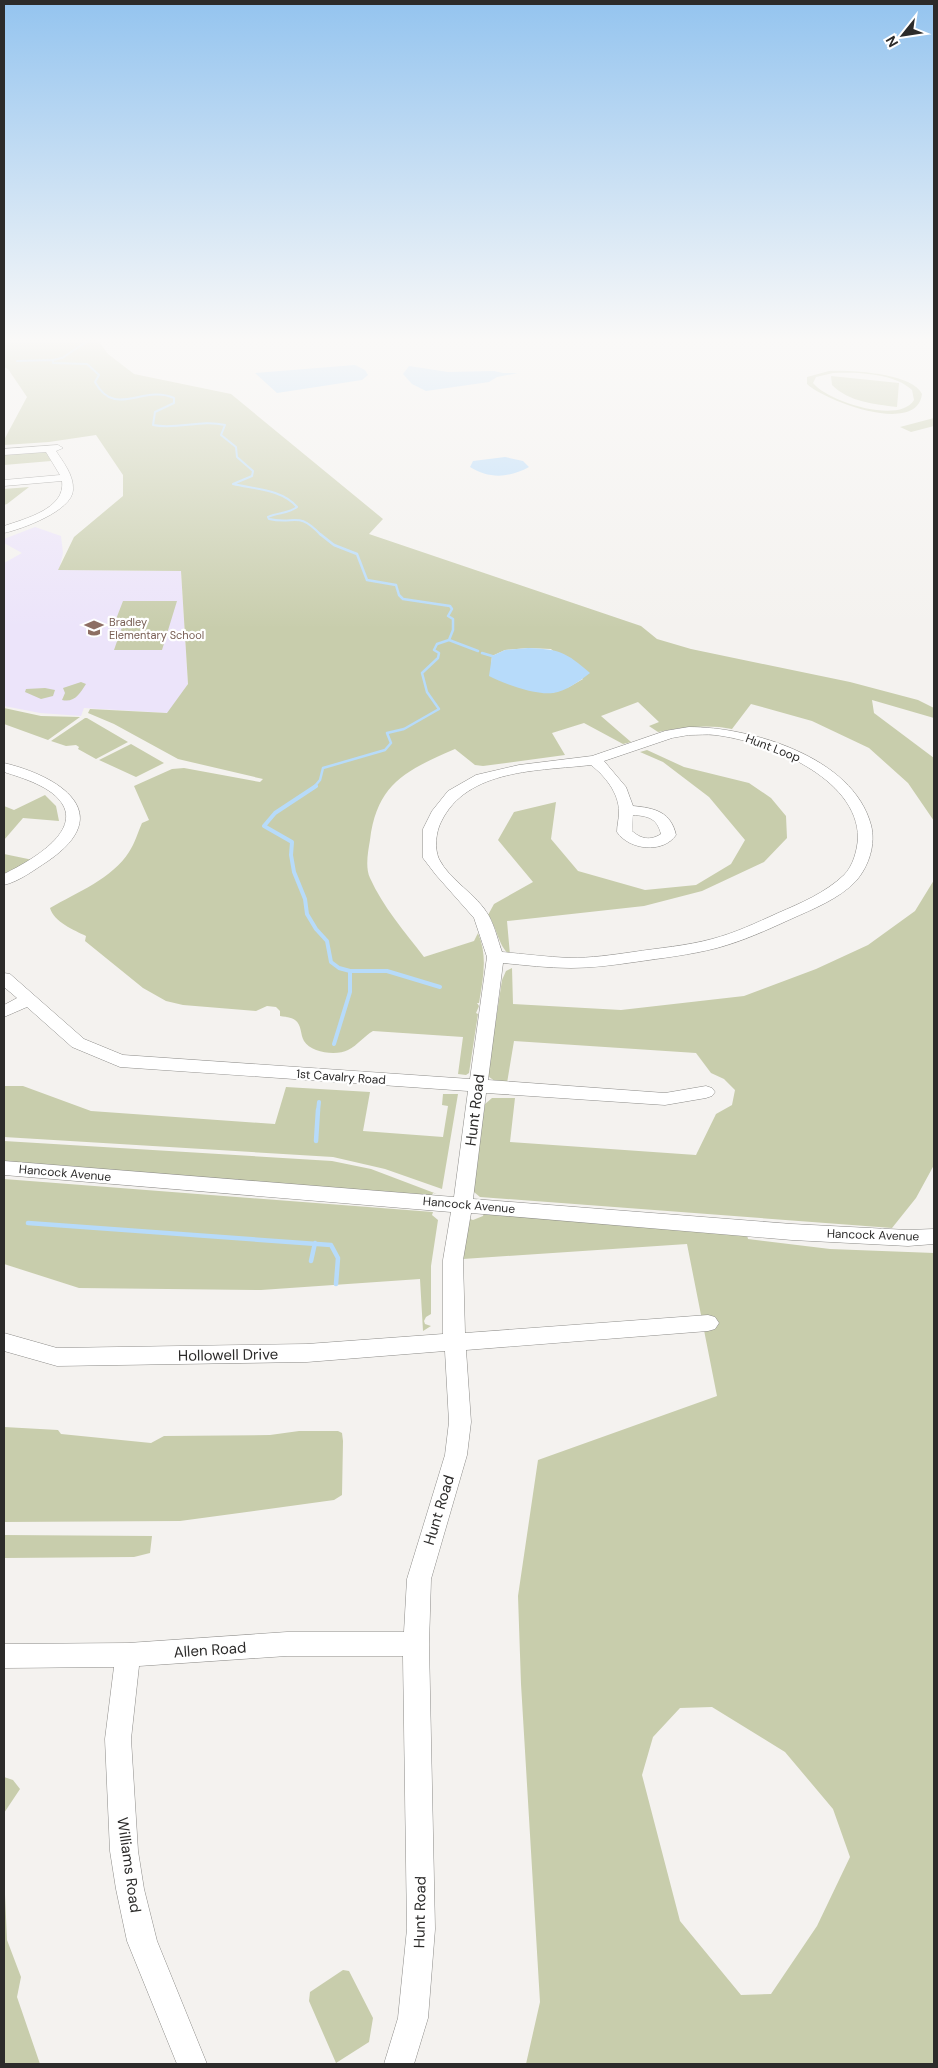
<svg xmlns="http://www.w3.org/2000/svg" width="938" height="2068" font-family="'DM Sans',sans-serif">
<style>
.education{fill:#ece4fa}
.green{fill:#c8cdac;fill-rule:evenodd}
.water{fill:#b7dbfa}
.lines{fill:none;stroke-linecap:round;stroke-linejoin:round}
.stream-far3{stroke:#b7dbfa;stroke-width:2}
.stream-far2{stroke:#b7dbfa;stroke-width:2.5}
.stream-far1{stroke:#b7dbfa;stroke-width:4}
.stream{stroke:#b7dbfa;stroke-width:4.5}
.minor-casing{stroke:#8d8c89;stroke-width:1}
.minor{fill:#fff;fill-rule:evenodd}
.labels{text-anchor:middle;stroke-width:4.5;stroke-linejoin:round;paint-order:stroke}
.far-education-label{font-size:11px;fill:#785e54;stroke:#fff;text-anchor:start}
.street-label{font-size:12px;fill:#2c2b2a;stroke:#fff}
.near-street-label{font-size:15px;fill:#2c2b2a;stroke:#fff}
</style>
<rect width="100%" height="100%" fill="#f4f2ef"/>
<path class="education" d="M35,527L61,536L63,553L59,570L181,571L188,684L168,713L84,708L81,716L40,713L4,706V563L22,553L4,543V539Z"/>
<path class="green" d="M4,339H97L108,354L134,374L231,394L383,519L369,534L641,626L657,639L691,649L850,682L918,700L934,708V718L872,700L874,713L934,758V821L908,783L869,748L812,721L751,704L732,729C709,724 683,727 658,732L649,726L659,722L638,702L601,716L631,742L623,744L584,723L552,733L565,755L483,766L475,765L455,749C407,770 377,783 370,840C368,852 365,867 370,878C383,907 405,932 424,957L474,941L478,933C488,956 483,979 479,1003H477L479,1006L476,1013L478,1014L469,1073L466,1075L458,1074L463,1037L373,1031C364,1036 358,1045 348,1050C337,1056 311,1053 304,1041C300,1034 302,1025 295,1020C291,1017 285,1017 280,1016V1011L276,1007L267,1006L256,1011L183,1005L166,1001L143,988L85,941L86,936C74,930 54,922 50,908C76,893 113,878 129,852C135,843 138,832 142,823L149,820L134,786L172,769L184,768L260,782L263,779L178,759L114,724L88,713L90,709L167,713L188,684L181,571L58,570L74,537L123,496V475L96,435L49,442L4,445V440L27,397L8,369L4,367ZM528,648L551,649L583,679L569,687L552,693L491,665L492,656L505,650Z
M829,371C850,370 912,373 922,394C917,436 825,401 807,384V377ZM833,373C857,372 894,373 912,390L914,400C899,425 827,401 813,383L816,377Z
M831,376L899,383L897,407C874,404 849,402 832,385Z
M934,418V426L911,432L900,427Z
M41,451L46,452L51,461L4,465V454Z
M29,487L7,504L4,505V489Z
M123,601H177L162,650H114L122,627H113Z
M81,682L86,684C80,693 75,703 62,700L65,693L63,688Z
M45,688L55,690L53,696L41,699L25,692L26,689Z
M4,708L41,716L80,717L48,740L4,724Z
M85,718H87L128,742L96,759L78,749L79,747L76,745L66,746L51,741Z
M131,744L164,763L136,777L99,760Z
M647,750L684,767L749,783L771,798L786,816L787,838L764,862L702,891L644,906L507,921L510,955C498,946 497,927 488,915L494,904L533,882L498,840L514,812L556,802L551,839L578,871L645,890L696,885L731,864L745,840L709,797L663,762L640,752Z
M45,795L56,806L59,821L23,818L4,840V806L14,810Z
M4,854L33,860L4,874Z
M934,880V1165L916,1198L892,1228L480,1197L474,1192L473,1186L485,1104L492,1098H515L510,1142L696,1155L716,1114L732,1105L735,1090L724,1079L711,1073L696,1053L514,1041L507,1083L495,1081L489,1077L488,1072L502,980L506,971L512,968L513,1004L621,1010L744,996L816,969L868,945L915,911Z
M4,1086H23L91,1111L275,1124L286,1087L370,1092L363,1131L443,1137L448,1106L442,1105L443,1094H458L442,1189L385,1169L333,1157L4,1137Z
M4,1141L332,1161L371,1169L437,1194L433,1193L432,1195L238,1181V1179L234,1180L4,1163Z
M4,1179L433,1212L432,1215L438,1220L431,1266V1314L426,1317L424,1321L425,1324L431,1326L423,1331L420,1279L261,1290L79,1288L4,1264Z
M484,1213L499,1214L500,1216L503,1215L747,1235L748,1239L830,1249L934,1253V2064H526L540,2002L521,1684L518,1596L538,1460L717,1396L687,1244L463,1259L468,1221L470,1219L473,1220L483,1216ZM712,1707L785,1752L833,1809L850,1857L817,1926L771,1994L741,1995L680,1921L642,1775L653,1737L680,1708Z
M4,1427L58,1430L61,1434L151,1443L164,1436L270,1435L299,1431H338L342,1433L343,1441L342,1495L334,1500L180,1521L4,1522Z
M4,1535L152,1536L150,1553L134,1557L4,1558Z
M4,1777L13,1780L20,1789L4,1813Z
M4,1872L7,1940L21,1977L17,1997L40,2064H4Z
M343,1970L349,1971L373,2018L369,2042L336,2063L309,2001L310,1992Z"/>
<path class="water" d="M355,365L365,370L368,375L362,380L277,393L255,373Z
M409,366L448,372L494,371L503,373H518L497,377L489,382L426,391L412,384L403,374Z
M505,457L523,461L529,467C509,478 489,479 470,467L473,461Z
M528,648C559,649 566,652 590,673C580,681 566,691 553,693C535,695 505,684 489,676L492,656L505,650Z"/>
<g class="lines">
<path class="stream-far3" d="M91,339L62,358L53,360V363L87,364L99,375L95,382C115,419 143,384 174,398V403L155,412L153,425C177,430 201,419 225,425L221,435L236,447L237,457L253,471L252,476L233,484C254,489 282,489 297,507C288,514 278,512 268,517L269,519C296,525 297,510 321,535
M17,361L53,360"/>
<path class="stream-far2" d="M449,640L478,651
M482,653L492,656
M314,787L320,780L323,768L385,750L391,743L387,733L404,729L439,709L427,692L422,673L438,658L439,653L434,650L437,644L449,640L453,630V619L448,616L452,609L450,606L403,599L399,595L396,585L367,580L357,554L334,545L320,534"/>
<path class="stream-far1" d="M316,786L275,813L264,826L292,842L291,855L294,872L305,899L307,914L316,929L327,941L331,962L339,968L350,971V992L334,1044
M350,971H387L440,987
M318,1111L319,1102"/>
<path class="stream" d="M316,1141L318,1110
M28,1223L331,1245L338,1258L336,1284
M311,1261L315,1243"/>
<g class="minor-casing">
<path id="minor" d="M58,445L63,448L56,451C63,462 74,475 73,490C72,511 22,529 4,533V526C24,519 66,509 62,481L4,486V480L60,475L46,452L4,455V449Z
M689,727C751,727 853,757 871,825C876,844 869,866 856,881C839,899 813,909 791,919C767,930 743,941 717,948C690,955 662,958 635,962C614,965 592,968 571,968C548,968 525,965 503,963L488,1080L665,1093L706,1086L712,1088L715,1092L712,1096L706,1098L665,1105L486,1093L473,1199L792,1224L908,1230L934,1229V1244L908,1246L792,1240L471,1213L463,1260L465,1333L708,1315L715,1317L719,1323L715,1329L708,1331L466,1350L471,1422L467,1455L431,1579L429,1644L435,1929L428,2018L414,2064H384L398,2018L407,1929L403,1656H287L139,1666L131,1739L138,1851L144,1889L157,1941L207,2064H177L127,1941L116,1889L110,1851L105,1739L114,1667L4,1668V1644L128,1643L287,1632H404L407,1579L445,1455L449,1422L445,1351L307,1362L57,1366L4,1351V1333L57,1348L307,1344L443,1334V1260L451,1212L4,1175V1161L454,1197L468,1091L120,1067L72,1047L27,1007L4,1017V1005L17,998L4,987V973L10,974L84,1039L123,1055L470,1079L487,957L474,918L436,875L423,858V829L432,811L448,791L476,775L519,765L592,756L665,731ZM689,735C698,735 707,734 715,735C766,741 858,777 858,838C857,851 853,866 844,875C825,893 801,903 778,913C756,923 735,933 712,939C686,946 659,948 633,952C612,955 591,958 570,958C547,957 524,954 502,952C498,941 495,927 489,916C477,894 450,881 439,859C434,848 436,832 441,822C467,768 540,771 591,765C605,776 619,793 619,812C619,819 617,825 617,832C629,850 663,854 676,835C671,812 655,808 633,806L626,787L604,761L672,738ZM633,815C648,816 657,818 661,834C650,841 641,839 632,831Z
M4,763C59,776 118,813 48,861C34,870 20,881 4,885V874C24,864 80,835 63,805C53,787 23,778 4,772Z"/>
</g>
<use href="#minor" class="minor"/>
</g>
<linearGradient id="sky" x2="0" y2="1"><stop stop-color="#94c4ef"/><stop offset="0.54" stop-color="#faf9f8"/><stop offset="1" stop-color="#faf9f8" stop-opacity="0"/></linearGradient>
<rect width="938" height="629" fill="url(#sky)"/>
<defs>
<g id="school-bare" transform="scale(1.5)"><path d="M0-5L7-2L0 1L-7-2ZM-4 1L0 2.5L4 1V4Q0 6-4 4Z" fill="#8d6e63" stroke="#fff" stroke-width="2.5" paint-order="stroke"/></g>
</defs>
<g fill-rule="evenodd">
<use href="#school-bare" x="94" y="628"/>
</g>
<g class="labels">
<g class="far-education-label">
<text x="109" y="626">Bradley<tspan x="109" dy="13">Elementary School</tspan></text>
</g>
<g class="street-label">
<text transform="translate(773 748) rotate(21)" y="4">Hunt Loop</text>
<text transform="translate(341 1077) rotate(4)" y="4">1st Cavalry Road</text>
<text transform="translate(65 1173) rotate(5)" y="4">Hancock Avenue</text>
<text transform="translate(469 1205) rotate(5)" y="4">Hancock Avenue</text>
<text transform="translate(873 1235) rotate(2)" y="4">Hancock Avenue</text>
</g>
<g class="near-street-label">
<text transform="translate(475 1110) rotate(-83)" y="5">Hunt Road</text>
<text transform="translate(228 1355) rotate(-1)" y="5">Hollowell Drive</text>
<text transform="translate(439 1510) rotate(-73)" y="5">Hunt Road</text>
<text transform="translate(210 1650) rotate(-4)" y="5">Allen Road</text>
<text transform="translate(129 1865) rotate(82)" y="5">Williams Road</text>
<text transform="translate(420 1912) rotate(-89)" y="5">Hunt Road</text>
</g>
</g>
<rect width="938" height="2068" fill="none" stroke="#2c2b2a" stroke-width="10"/>
<g transform="translate(903 35) rotate(240)" stroke="#ffffff" stroke-width="4" paint-order="stroke">
<path d="M0-4L9 19L0 12L-9 19Z" fill="#2c2b2a"/>
<text y="-8" font-size="14" font-weight="bold" text-anchor="middle" fill="#2c2b2a">N</text>
</g>
</svg>
